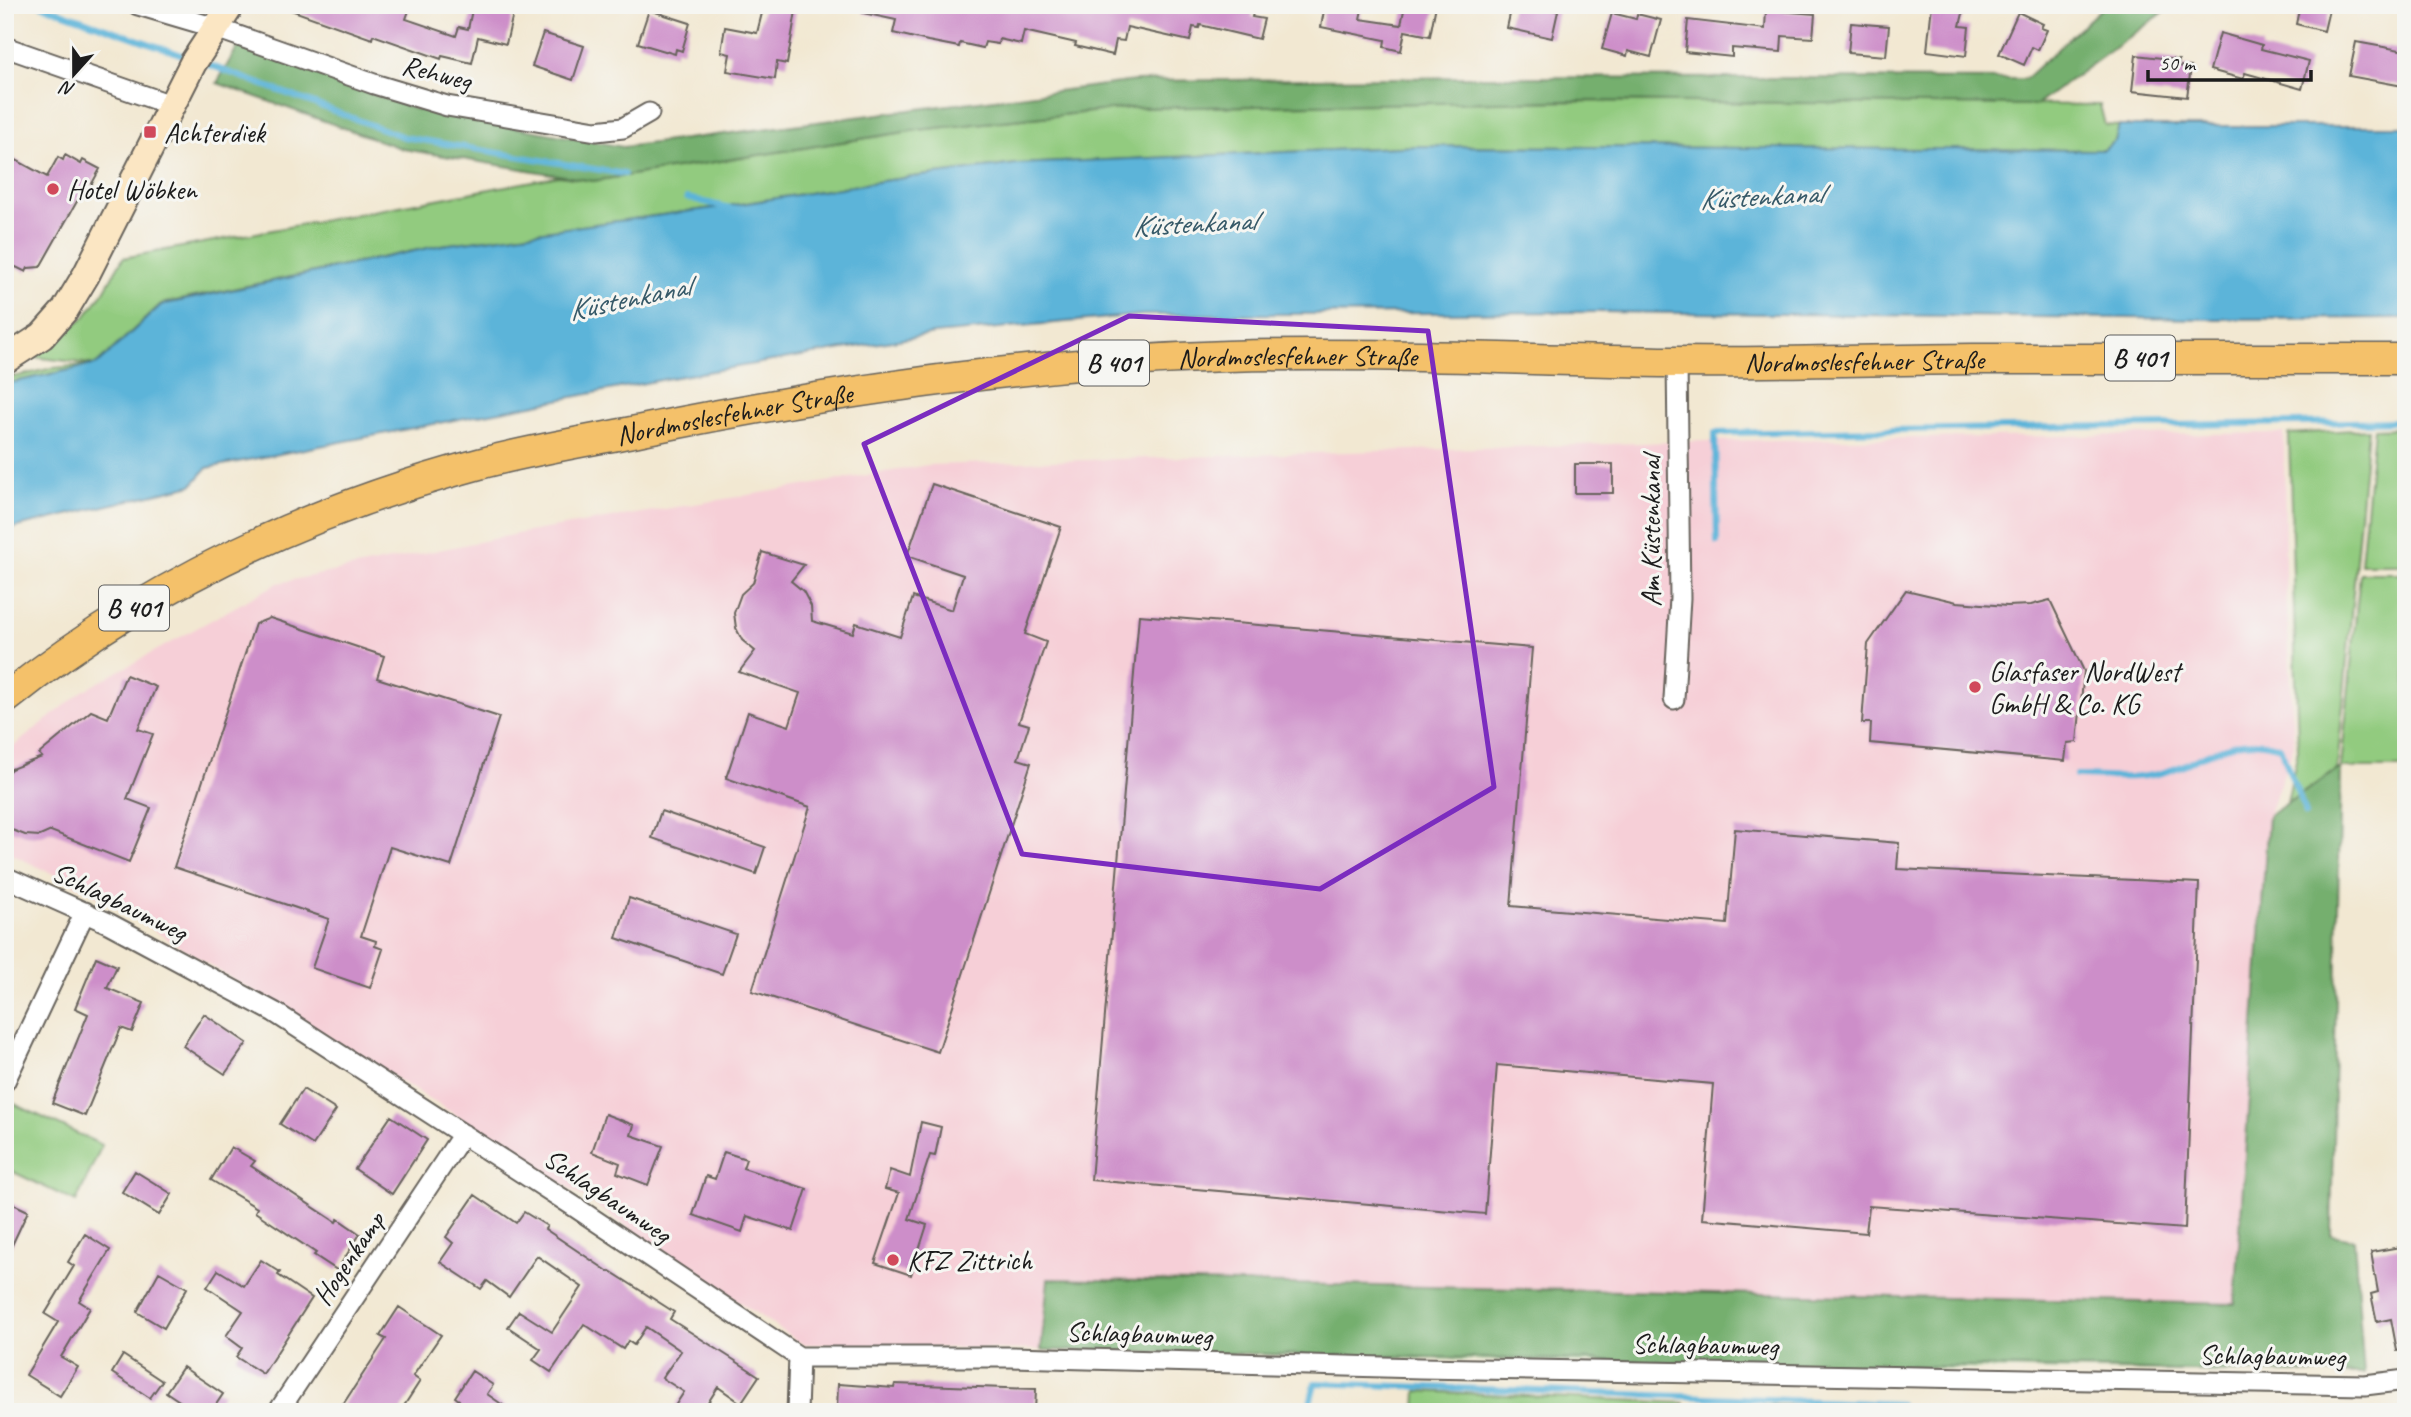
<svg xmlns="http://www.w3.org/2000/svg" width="2411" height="1417" font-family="Caveat,sans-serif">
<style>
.built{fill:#f6cfd7}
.green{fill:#92cb7f;stroke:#57744e;stroke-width:2}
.forest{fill:#75af6e;stroke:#486645;stroke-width:2}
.water{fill:#5cb4d9;stroke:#3c687a;stroke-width:2}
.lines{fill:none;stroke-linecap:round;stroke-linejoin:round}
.stream{stroke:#5cb4d9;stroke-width:6}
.building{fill:#cd8ec9}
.street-casing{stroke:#67635c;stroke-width:23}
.secondary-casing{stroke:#67635c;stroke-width:30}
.primary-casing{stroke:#67635c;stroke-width:33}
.street{stroke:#fff;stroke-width:19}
.secondary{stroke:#fbe6c3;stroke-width:26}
.primary{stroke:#f4c16a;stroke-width:30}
.marked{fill:none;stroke:#7b2cbf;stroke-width:5;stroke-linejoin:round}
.poi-dot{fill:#d1495b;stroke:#f6f6f2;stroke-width:2.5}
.labels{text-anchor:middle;stroke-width:6;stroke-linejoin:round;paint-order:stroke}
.shield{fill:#f6f6f2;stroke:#5d5d5c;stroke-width:2}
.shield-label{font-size:26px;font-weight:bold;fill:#1c1c1c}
.street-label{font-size:28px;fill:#1c1c1c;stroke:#f6f6f2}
.poi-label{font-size:28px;fill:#1c1c1c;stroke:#f6f6f2;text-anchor:start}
.water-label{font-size:30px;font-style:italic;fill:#365968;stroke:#f6f6f2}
</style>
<rect width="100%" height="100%" fill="#f6f6f2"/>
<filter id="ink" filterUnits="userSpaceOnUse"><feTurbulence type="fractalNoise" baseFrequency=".0143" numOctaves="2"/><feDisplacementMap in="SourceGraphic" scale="14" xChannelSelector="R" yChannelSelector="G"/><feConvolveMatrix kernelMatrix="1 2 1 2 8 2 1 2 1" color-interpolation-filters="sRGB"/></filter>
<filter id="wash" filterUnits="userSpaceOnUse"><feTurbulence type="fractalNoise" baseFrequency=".00686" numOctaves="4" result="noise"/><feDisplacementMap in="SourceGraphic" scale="28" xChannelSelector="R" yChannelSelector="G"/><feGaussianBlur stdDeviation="1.57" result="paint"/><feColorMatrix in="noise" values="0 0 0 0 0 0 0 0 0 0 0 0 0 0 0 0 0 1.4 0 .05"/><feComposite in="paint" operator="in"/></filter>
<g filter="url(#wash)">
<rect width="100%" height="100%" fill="#f2e8d2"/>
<path class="built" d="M2284,433L2285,571L2294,746L2268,816L2235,1304L1048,1279L1041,1350L802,1344L508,1147L89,891L5,851V753L83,691L278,583L522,533L928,465L1705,441Z"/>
<path class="green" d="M1567,101L2100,105L2105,125L2119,126L2115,141L2104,150L1421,146L1016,164L889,180L728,206L442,245L161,304L97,364L5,384V379L53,368L92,364L33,357L85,317L104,291L123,258L559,176L593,181L918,130L1129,108Z
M2406,428V564H2361L2374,429Z
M2368,429L2337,770L2287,803L2298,750L2289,434Z
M2360,573H2406V768H2341Z
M10,1102L102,1145L76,1202L5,1168V1112Z
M1417,1391L1684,1403L1683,1412H1416Z
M1708,1405L1831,1406V1412H1708Z"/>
<path class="forest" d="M2105,5H2138L2164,12L2036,105L1567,101L1129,108L918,130L593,181L403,149L217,83L238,46L415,109L623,147L1135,81L1477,77L2025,79Z
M2341,768L2331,1235L2354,1239L2364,1374C1923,1370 1482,1362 1041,1350L1048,1279L2235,1304L2268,816Z"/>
<path class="water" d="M2119,126H2406V318L2213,319L1598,312L1142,315L934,334L676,377L207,468L192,485L5,530V384L97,364L161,305L442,245L728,206L889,180L1016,164L1421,146L2104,150L2115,141Z"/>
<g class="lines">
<path class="stream" d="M41,5L188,57
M201,62L404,137L624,174
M687,198L730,208
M1717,542L1715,433L2406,421
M2076,776C2099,776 2124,779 2146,776C2197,770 2226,728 2280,747L2306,814
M1308,1412L1315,1383L1900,1404"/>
</g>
<g id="blocks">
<path class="building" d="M286,5H411L406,19L456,36L459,27L468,29L473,5H515L506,44L478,37L472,63L442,56L441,59L373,35L372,39L285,8Z
M764,5H797L787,64L777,62L775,79L727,71L730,54L721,52L725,27L757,33Z
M864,5H1255L1252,17L1264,19L1259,39L1200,25L1199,28L1193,27L1190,41L1127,27L1124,41L1116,40L1113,55L1075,46L1076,43L1024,31L1021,44L999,39L998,44L985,42L983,48L960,43L959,47L928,41L893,33L896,20L863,13Z
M1325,5H1363L1360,19L1401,25L1405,5H1436L1430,36L1405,31L1401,51L1384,47L1385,40L1321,27Z
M1512,5H1543L1542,8L1558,11L1552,38L1507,28Z
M1932,5H1965L1960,26L1969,27L1966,56L1927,51Z
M2300,5H2330L2324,31L2296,24Z
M649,10L690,23L682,51L676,49L675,54L638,43Z
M1766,10L1815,14L1813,38L1782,36L1781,52L1732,48V57L1685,52L1688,20L1765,29Z
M2018,12L2043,24L2041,28L2047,30L2038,50L2032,47L2024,65L1999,54Z
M1612,13L1636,19L1637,14L1661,20L1651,57L1628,51L1627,56L1602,49Z
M1851,23L1889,26L1886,56L1848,53Z
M543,33L584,46L573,80L532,66Z
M2220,33L2262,45L2261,49L2309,61L2302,89L2245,73L2243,79L2210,70Z
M2356,42L2406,51L2403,86L2349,76Z
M2136,55L2179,60L2178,66L2191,67L2187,97L2132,91Z
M5,154L47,177L58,157L63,160L65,155L81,164L83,160L100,169L84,198L80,196L40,267L28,268L26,272L16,267L5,269Z
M1575,464H1613V493H1575Z
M932,484L1061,527L1025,634L1046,642L1019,722L1029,725L1018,759L1031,763L938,1052L752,991L810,807L726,778L748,712L789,726L800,693L739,672L755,651L742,640L736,628L734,613L741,594L753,583L762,552L804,565L791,581L803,591L811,606L812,621L853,633L856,623L900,637L913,597L952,610L963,575L907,556Z
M1906,590L1957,602L2007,606L2031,605L2050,600L2084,671L2077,742L2067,743L2065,761L1870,743L1871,723H1862L1868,644Z
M1139,615L1532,648L1511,906L1727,924L1735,829L1899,843L1897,869L2199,883L2185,1229L1869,1206L1866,1233L1702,1219L1713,1084L1497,1065L1485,1214L1091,1180Z
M270,618L384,656L377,678L499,717L451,866L390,847L361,936L376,941L375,946L383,949L370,988L312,968L329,919L174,867L255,624Z
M126,675L156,687L138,729L153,734L127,799L151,808L129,862L51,831L40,836L25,835L12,830L5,824V775L11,769L42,757L39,754L91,711L108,718Z
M661,811L765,847L756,874L652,838Z
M629,898L736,934L722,974L616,938Z
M96,957L117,966L107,988L144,1003L132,1032L121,1028L85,1116L52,1103L88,1014L75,1008Z
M204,1014L247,1043L225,1074L183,1046Z
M303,1089L336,1110L313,1145L280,1124Z
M605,1114L634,1125L631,1135L663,1146L648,1185L617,1173L620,1163L592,1152Z
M391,1116L427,1140L392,1194L355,1169Z
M921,1122L941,1127L935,1156L930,1155L909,1219L927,1225L911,1275L875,1263L899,1193L885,1189L890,1170L910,1177Z
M231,1147L255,1161L251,1166L336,1222L338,1219L360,1234L337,1270L314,1255L316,1253L255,1212L257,1208L211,1180Z
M724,1152L746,1159L743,1168L807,1189L793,1231L747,1216L742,1232L693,1215L706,1176L715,1179Z
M135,1171L172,1194L159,1215L122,1192Z
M475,1195L516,1223L524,1212L547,1226L545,1229L609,1272L610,1271L674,1312L670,1319L759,1376L741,1403L718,1387L702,1412H671L684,1392L662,1378L681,1351L646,1327L634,1345L628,1341L623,1349L584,1324L551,1372L533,1360L541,1349L508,1327L519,1311L552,1332L582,1287L537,1256L509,1297L487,1281L481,1289L440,1262L453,1243L446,1237Z
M5,1200L28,1211L5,1260Z
M85,1234L110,1250L79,1301L90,1308L61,1357L78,1367L60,1396L26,1375L58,1322L45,1314L74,1266L68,1262Z
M2406,1246V1350L2397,1351L2391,1319L2377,1322L2371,1294L2378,1292L2371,1252Z
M261,1260L280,1272L278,1275L312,1298L263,1374L236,1357L242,1348L226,1336L243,1311L207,1287L218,1270L244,1286Z
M159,1272L187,1288L164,1328L137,1312Z
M399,1307L441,1335L413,1376L420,1381L400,1412H338L386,1339L380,1336Z
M123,1355L162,1381L150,1398L112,1373Z
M183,1367L223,1394L211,1412H196L166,1392Z
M472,1371L493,1385L487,1394L513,1412H452L459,1400L455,1397Z
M838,1384L894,1388L895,1384L1036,1389L1035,1412H837Z"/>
</g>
</g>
<g filter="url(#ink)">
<use href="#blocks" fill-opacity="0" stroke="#67635c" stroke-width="2"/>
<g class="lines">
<g class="street-casing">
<path id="street" d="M138,5L216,28L374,84L447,106L596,131L623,128L649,113
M5,47L171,105
M1674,699L1680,598L1677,362
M5,877L108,923L274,1012L575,1207L799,1357H1012L1420,1368L2365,1385L2406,1380
M5,1081L85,912
M278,1412L463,1134
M797,1412L799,1357"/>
</g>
<g class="secondary-casing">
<path id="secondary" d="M5,360L42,336L65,310L86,275L193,63L231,5"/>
</g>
<g class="primary-casing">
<g id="primary">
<path id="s1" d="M5,699C145,587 307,510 479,464C539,448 601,439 662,426C848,389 1037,362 1227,356C1376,352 1525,360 1674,362C1773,363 1872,360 1972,359C2116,358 2261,359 2406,359"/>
</g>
</g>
<use href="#street" class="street"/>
<use href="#secondary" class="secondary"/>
<use href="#primary" class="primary"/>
</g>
</g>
<path class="marked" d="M1129,316L1428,331L1494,787L1320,889L1022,854L864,444Z"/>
<g class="poi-dot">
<rect x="143" y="125" width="14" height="14" rx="3.5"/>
<circle cx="53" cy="189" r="7"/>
<circle cx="1975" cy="687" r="7"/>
<circle cx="893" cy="1260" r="7"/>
</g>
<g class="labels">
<g class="shield">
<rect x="2105" y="335.5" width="70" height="45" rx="5"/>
<rect x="1079" y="340.5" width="70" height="45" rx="5"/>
<rect x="99" y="585.5" width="70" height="45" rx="5"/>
</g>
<g class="shield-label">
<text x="2140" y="367">B 401</text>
<text x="1114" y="372">B 401</text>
<text x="134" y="617">B 401</text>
</g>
<g class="street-label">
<text transform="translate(437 72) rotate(14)" y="10">Rehweg</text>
<text dy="10" stroke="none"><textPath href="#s1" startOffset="1360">Nordmoslesfehner Straße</textPath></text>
<text dy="10" stroke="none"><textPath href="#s1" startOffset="1927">Nordmoslesfehner Straße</textPath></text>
<text dy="10" stroke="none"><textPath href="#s1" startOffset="793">Nordmoslesfehner Straße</textPath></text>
<text transform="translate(1650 531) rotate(-90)" y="10">Am Küstenkanal</text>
<text transform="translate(120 901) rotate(26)" y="10">Schlagbaumweg</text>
<text transform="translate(608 1195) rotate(34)" y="10">Schlagbaumweg</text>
<text transform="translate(348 1258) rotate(-56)" y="10">Hogenkamp</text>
<text transform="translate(1139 1333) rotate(2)" y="10">Schlagbaumweg</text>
<text transform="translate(1705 1344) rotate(1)" y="10">Schlagbaumweg</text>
<text transform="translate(2272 1355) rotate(1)" y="10">Schlagbaumweg</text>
</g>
<g class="poi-label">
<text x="164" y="142">Achterdiek</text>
<text x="67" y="199">Hotel Wöbken</text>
<text x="1989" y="681">Glasfaser NordWest<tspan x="1989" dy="32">GmbH &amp; Co. KG</tspan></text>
<text x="907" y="1270">KFZ Zittrich</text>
</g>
<g class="water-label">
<text transform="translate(1761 196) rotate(-3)" y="10">Küstenkanal</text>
<text transform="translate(1194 223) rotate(-3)" y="10">Küstenkanal</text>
<text transform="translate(629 298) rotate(-12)" y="10">Küstenkanal</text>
</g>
</g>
<rect width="2411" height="1417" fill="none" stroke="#f6f6f2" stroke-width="28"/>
<g transform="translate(74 74) rotate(201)" stroke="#f6f6f2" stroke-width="5" paint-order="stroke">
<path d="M0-5L12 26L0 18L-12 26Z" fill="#1c1c1c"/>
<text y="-10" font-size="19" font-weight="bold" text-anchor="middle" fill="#1c1c1c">N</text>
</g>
<path d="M2148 70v10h163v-10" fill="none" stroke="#1c1c1c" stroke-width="3.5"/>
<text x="2159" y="70" font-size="21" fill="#1c1c1c" stroke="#f6f6f2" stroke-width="5" paint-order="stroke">50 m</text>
</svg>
